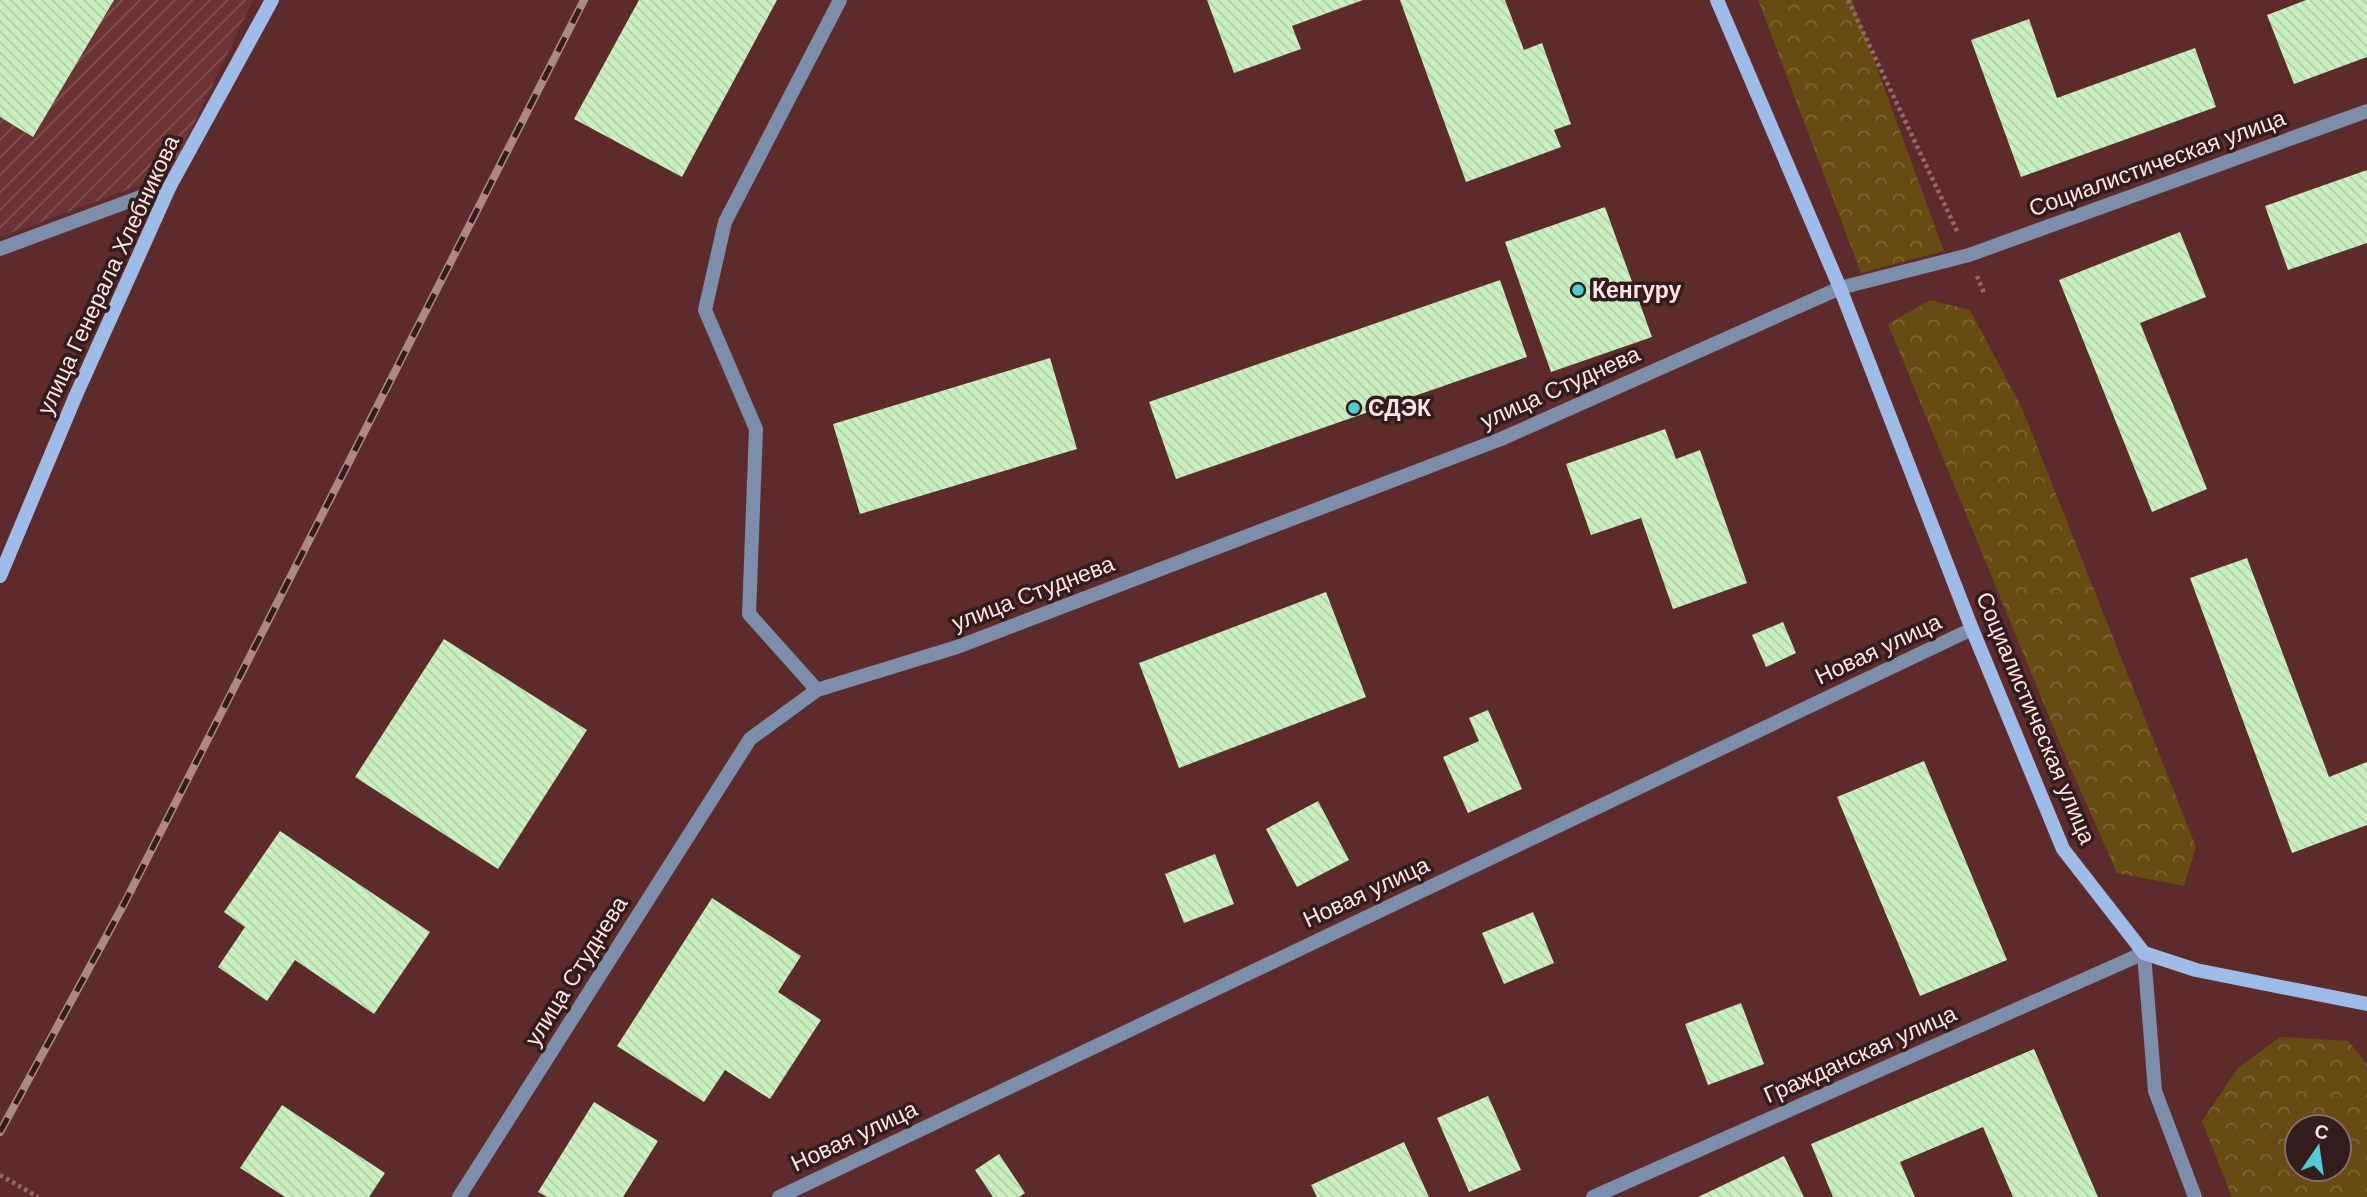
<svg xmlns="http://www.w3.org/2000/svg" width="2367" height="1197" font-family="Helvetica,sans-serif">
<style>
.industrial{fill:url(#industrial-furrows)}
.forest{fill:url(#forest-crowns);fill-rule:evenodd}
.building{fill:url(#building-back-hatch)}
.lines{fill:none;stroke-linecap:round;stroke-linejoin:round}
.path{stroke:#936969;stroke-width:4.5;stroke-dasharray:3.5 3.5;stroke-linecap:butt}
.service{stroke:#7c8eaa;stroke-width:14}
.pedestrian{stroke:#7c8eaa;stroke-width:14}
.minor{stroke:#7c8eaa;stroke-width:14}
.tertiary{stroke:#7c8eaa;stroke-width:14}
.secondary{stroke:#9fbbe8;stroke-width:14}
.rail-casing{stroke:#ae8888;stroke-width:8}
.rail{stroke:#331c1c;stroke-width:5;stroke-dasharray:16;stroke-linecap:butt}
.poi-dot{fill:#51ccd2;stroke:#331c1c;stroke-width:2.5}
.labels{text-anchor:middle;stroke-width:7;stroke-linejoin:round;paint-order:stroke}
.street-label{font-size:23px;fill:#fee4e3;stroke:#331c1c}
.poi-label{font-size:23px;font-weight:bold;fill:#fee4e3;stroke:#331c1c;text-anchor:start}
</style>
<defs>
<pattern id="industrial-furrows" width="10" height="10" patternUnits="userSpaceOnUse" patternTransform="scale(1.75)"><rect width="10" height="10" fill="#6c3335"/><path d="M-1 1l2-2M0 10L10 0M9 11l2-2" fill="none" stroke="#825052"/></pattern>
<pattern id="forest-crowns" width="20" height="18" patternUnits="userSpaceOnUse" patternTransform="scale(1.75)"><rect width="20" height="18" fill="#674b12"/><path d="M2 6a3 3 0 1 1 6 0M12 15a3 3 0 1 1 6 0" fill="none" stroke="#7e6534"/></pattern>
<pattern id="building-back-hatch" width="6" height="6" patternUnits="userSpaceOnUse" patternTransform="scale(1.75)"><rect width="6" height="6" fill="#caf0c1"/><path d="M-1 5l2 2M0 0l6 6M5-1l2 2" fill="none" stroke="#b1cea8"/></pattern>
</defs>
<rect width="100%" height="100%" fill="#5d2b2c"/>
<path class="industrial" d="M0,0H253L170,174L0,237Z"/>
<path class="forest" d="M1758,0H1852L1944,251L1861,273Z
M1930,300L1970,310L2022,408L2196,847L2184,886L2117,873L2064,753L1888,324Z
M2280,1037L2348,1041L2367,1064V1197H2232L2202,1121L2238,1068ZM2297,1127H2339V1169H2297Z"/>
<path class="building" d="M0,0H114L33,137L0,117Z
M639,0H777L682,177L574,119Z
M1207,0H1363L1292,26L1301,49L1234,73Z
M1400,0H1505L1524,50L1542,43L1571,124L1554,130L1561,147L1466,182Z
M2306,0H2367V57L2294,84L2267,15Z
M2029,19L2057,98L2195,48L2216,107L2021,177L1971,40Z
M2367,170V243L2288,270L2265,206Z
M1605,207L1652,337L1551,372L1505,242Z
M2180,232L2206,297L2140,323L2207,489L2152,512L2059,280Z
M1500,280L1527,357L1176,479L1149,402Z
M1050,358L1077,449L860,514L833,424Z
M1665,429L1676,459L1700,450L1747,583L1673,609L1641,518L1591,535L1566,464Z
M2247,558L2329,777L2367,762V825L2292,853L2190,578Z
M1326,592L1366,697L1179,768L1139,663Z
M1783,622L1796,653L1766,667L1752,635Z
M444,639L587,730L498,869L355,777Z
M1488,710L1522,789L1468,813L1443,757L1479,741L1469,718Z
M1924,761L2007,960L1920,996L1837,797Z
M1318,801L1349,860L1297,887L1266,829Z
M280,831L430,932L374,1014L295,960L267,1001L218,967L245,927L224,912Z
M1215,854L1234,904L1184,923L1165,874Z
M712,898L801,956L778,992L821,1020L770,1099L725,1070L704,1102L617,1046Z
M1533,912L1554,963L1504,984L1482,933Z
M1741,1003L1764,1064L1708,1085L1685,1024Z
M2034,1049L2098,1197H2013L1983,1127L1900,1162L1915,1197H1833L1811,1144Z
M1488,1096L1521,1170L1469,1192L1437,1118Z
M594,1102L658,1141L623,1197H547L538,1192Z
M282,1105L385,1173L369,1197H285L240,1168Z
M1404,1142L1429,1197H1317L1311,1185Z
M999,1154L1025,1193L1019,1197H993L975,1170Z
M1784,1156L1804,1197H1698Z"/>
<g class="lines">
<path class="path" d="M1848,0L1958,233
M1977,276L1984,293
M0,1175L38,1197"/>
<path class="service" d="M817,690L749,614L756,429L705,310L725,222L840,0"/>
<path class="pedestrian" d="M1840,288L1969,255L2367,111"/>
<path class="minor" d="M459,1197L750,739L817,690L957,647L1501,439L1840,288
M779,1197L1972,629
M1593,1197L2144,953L2155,1091L2195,1197"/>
<path class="tertiary" d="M0,249L170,186"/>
<path class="secondary" d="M1717,0L1840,288L1972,629L2063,849L2144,953L2196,970L2367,1004
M0,576L76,395L170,186L272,0"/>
<g class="rail-casing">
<path id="rail" d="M0,1132L125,902L584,0"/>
</g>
<use href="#rail" class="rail"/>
</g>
<g class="poi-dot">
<circle cx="1578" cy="290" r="7"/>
<circle cx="1354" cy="408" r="7"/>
</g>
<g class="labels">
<g class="street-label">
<text transform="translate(2157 163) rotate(-20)" y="8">Социалистическая улица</text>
<text transform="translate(108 275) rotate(-65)" y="8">улица Генерала Хлебникова</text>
<text transform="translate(1560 387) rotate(-24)" y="8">улица Студнева</text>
<text transform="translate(1033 593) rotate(-21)" y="8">улица Студнева</text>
<text transform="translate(1878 649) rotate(-25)" y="8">Новая улица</text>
<text transform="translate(2036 718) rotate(67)" y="8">Социалистическая улица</text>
<text transform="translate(1366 892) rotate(-25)" y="8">Новая улица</text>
<text transform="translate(576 971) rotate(-58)" y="8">улица Студнева</text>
<text transform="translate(1860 1054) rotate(-24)" y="8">Гражданская улица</text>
<text transform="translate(854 1136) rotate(-25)" y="8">Новая улица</text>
</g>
<g class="poi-label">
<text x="1592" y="298">Кенгуру</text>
<text x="1368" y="416">СДЭК</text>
</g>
</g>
<g transform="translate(2318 1148) rotate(13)"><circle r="33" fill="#331c1c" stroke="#846c6c" stroke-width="2"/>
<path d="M0-5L12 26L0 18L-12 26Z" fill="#51ccd2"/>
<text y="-10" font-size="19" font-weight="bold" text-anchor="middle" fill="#fee4e3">С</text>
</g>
</svg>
